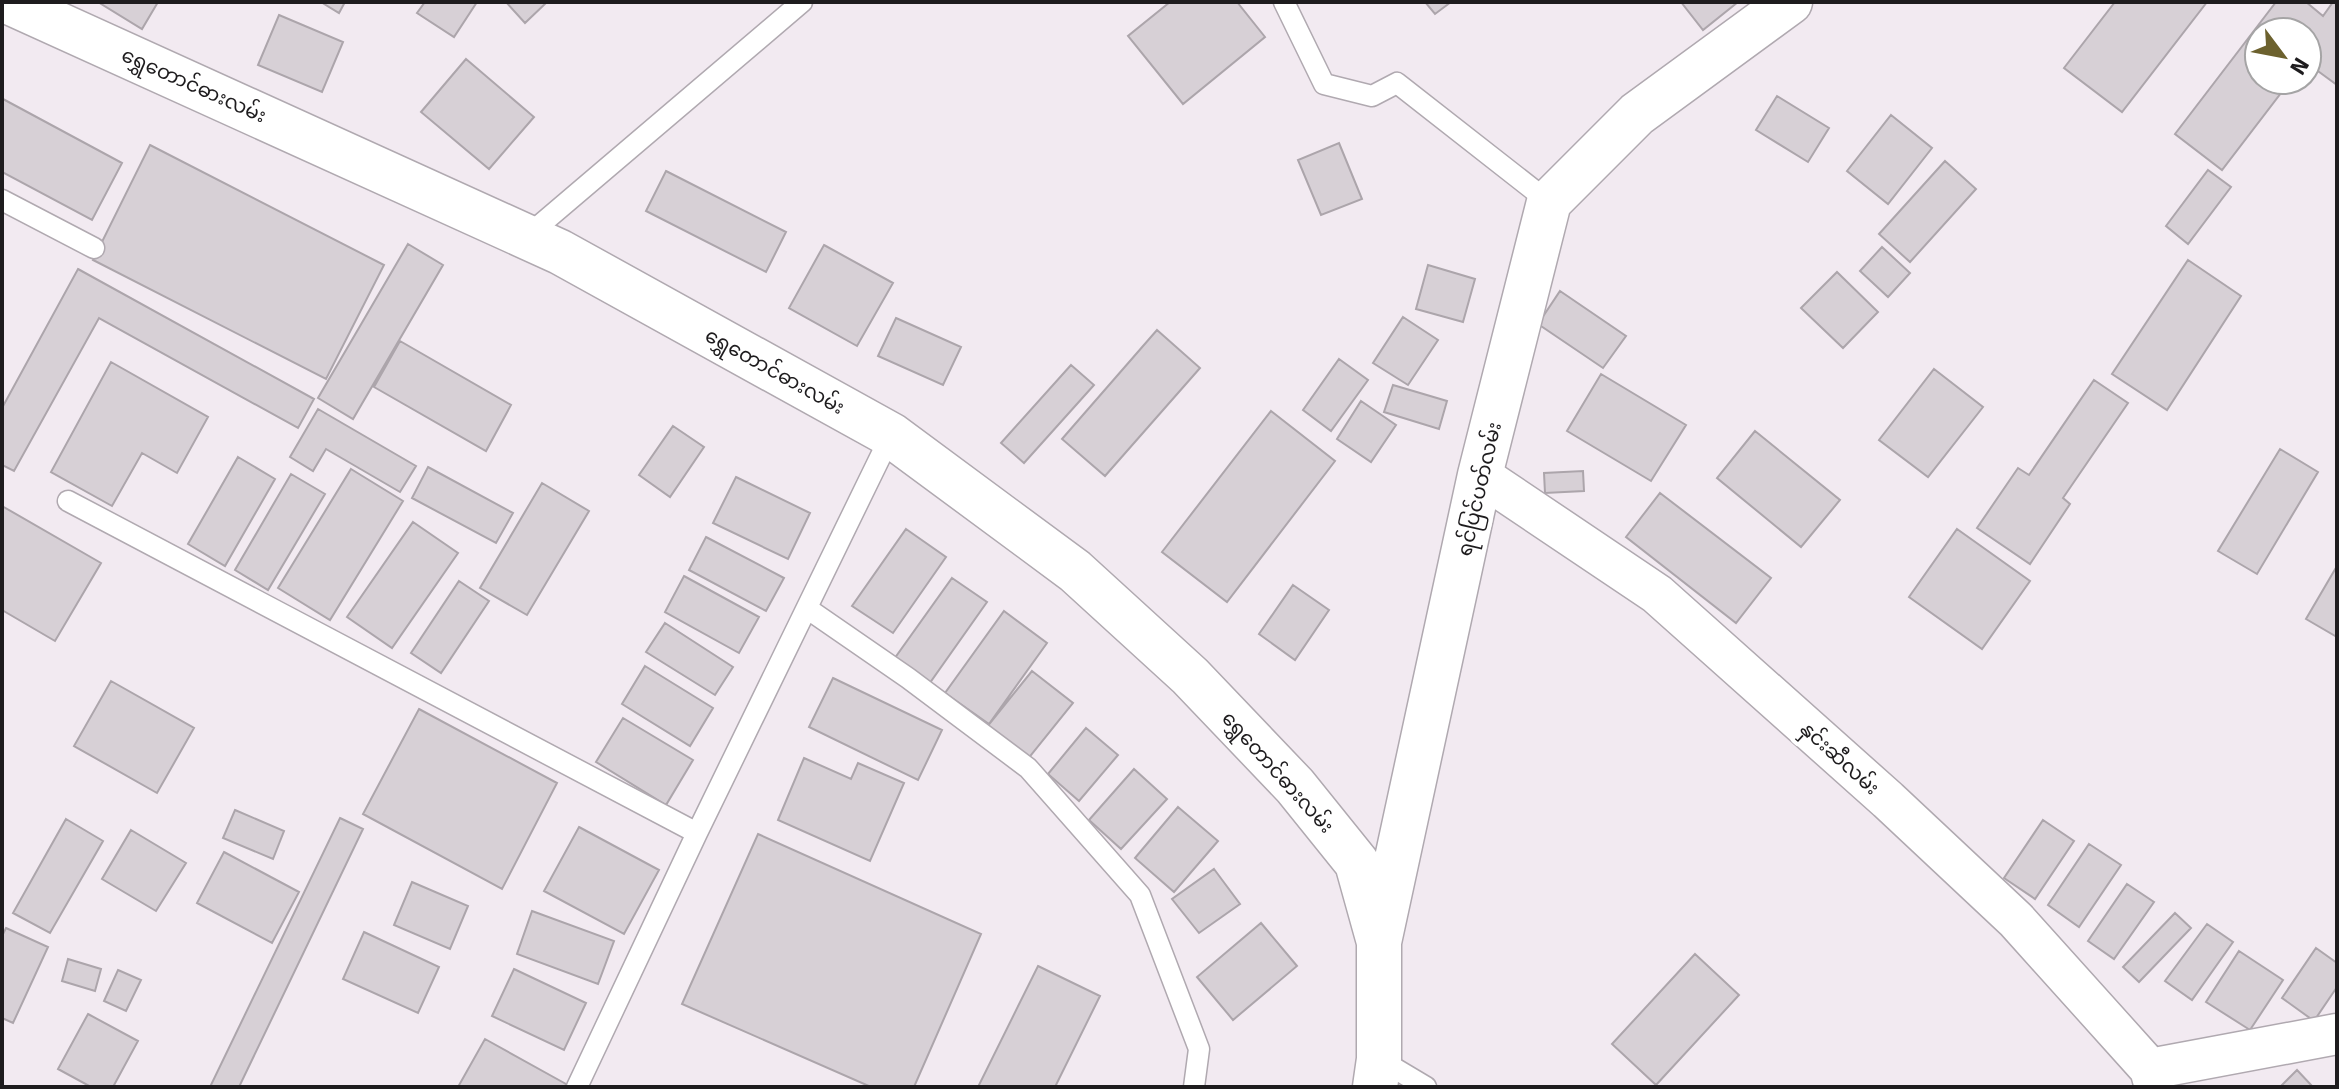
<svg xmlns="http://www.w3.org/2000/svg" width="2339" height="1089" font-family="Signika,'Noto Sans Myanmar',sans-serif">
<style>
.building{fill:#d7d0d6;stroke:#aca5ab;stroke-width:2}
.lines{fill:none;stroke-linecap:round;stroke-linejoin:round}
.service-casing{stroke:#b0a9b0;stroke-width:23}
.minor-casing{stroke:#b0a9b0;stroke-width:43}
.tertiary-casing{stroke:#b0a9b0;stroke-width:47}
.service{stroke:#fff;stroke-width:20}
.minor{stroke:#fff;stroke-width:40}
.tertiary{stroke:#fff;stroke-width:44}
.labels{text-anchor:middle;stroke-width:8;stroke-linejoin:round;paint-order:stroke}
.street-label{font-size:20px;fill:#1e1c1e;stroke:#fff}
</style>
<rect width="100%" height="100%" fill="#f2eaf1"/>
<path class="building" d="M98,2H158L142,29Z
M321,2H345L339,13Z
M425,2H477L454,37L417,13Z
M506,2H547L525,23Z
M1170,2H1237L1265,37L1183,104L1128,36Z
M1425,2H1451L1435,14Z
M1681,2H1738L1703,30Z
M2115,2H2207L2122,112L2064,68Z
M2276,2H2306L2323,16L2333,2L2337,4V85L2307,63V32H2259V80H2291L2222,170L2175,134Z
M279,15L343,42L322,92L258,65Z
M466,59L534,117L489,169L421,112Z
M1777,96L1829,128L1808,162L1756,130Z
M3,99L122,163L92,220L2,172Z
M1891,115L1932,148L1888,204L1847,171Z
M1339,143L1362,199L1321,215L1298,160Z
M150,145L384,265L326,379L93,260Z
M1945,161L1976,189L1910,262L1879,234Z
M2208,170L2231,187L2188,244L2166,226Z
M666,171L786,232L766,272L646,211Z
M408,244L443,265L353,419L318,398Z
M824,245L893,283L857,346L789,308Z
M1882,247L1910,273L1888,297L1860,271Z
M2188,260L2241,296L2167,410L2112,374Z
M1428,265L1475,279L1463,322L1416,309Z
M78,269L314,399L298,428L99,318L14,471L2,465V408Z
M1837,272L1878,312L1843,348L1801,308Z
M1560,291L1626,336L1603,368L1538,324Z
M1403,317L1438,340L1408,385L1373,363Z
M896,318L961,347L943,385L878,356Z
M1157,330L1200,368L1105,476L1062,439Z
M400,341L511,405L486,451L374,387Z
M1339,359L1368,380L1331,431L1303,410Z
M111,362L208,417L177,473L142,453L112,506L51,472Z
M1071,365L1094,385L1024,463L1001,443Z
M1934,369L1983,407L1928,477L1879,440Z
M1601,374L1686,425L1651,481L1567,431Z
M2094,380L2128,403L2063,498L2070,504L2030,564L1977,528L2018,468L2029,475Z
M1393,385L1447,401L1439,429L1384,412Z
M1361,401L1396,425L1371,462L1337,439Z
M318,409L416,466L400,492L326,449L313,471L290,457Z
M1271,411L1335,461L1227,602L1162,552Z
M673,426L704,447L670,497L639,475Z
M1755,431L1840,500L1801,547L1717,478Z
M2280,449L2318,472L2257,574L2218,551Z
M238,457L275,479L225,566L188,544Z
M428,467L513,513L496,543L412,498Z
M351,469L403,501L330,620L278,588Z
M1583,471L1584,491L1545,493L1544,473Z
M291,474L325,494L268,590L235,570Z
M736,477L810,513L788,559L713,523Z
M542,483L589,511L527,615L480,588Z
M1660,493L1771,578L1736,623L1626,537Z
M2,506L101,563L55,641L2,610Z
M413,522L458,553L392,648L347,617Z
M906,529L946,557L893,633L852,606Z
M1957,529L2030,581L1982,649L1909,597Z
M706,537L784,578L766,611L689,570Z
M2337,566V637L2306,619Z
M684,576L759,617L739,653L665,612Z
M952,578L987,602L922,694L887,669Z
M459,581L489,601L441,673L411,653Z
M1293,585L1329,610L1295,660L1259,634Z
M1004,611L1047,643L989,724L945,693Z
M665,623L733,667L715,695L646,652Z
M645,666L713,708L690,746L622,704Z
M1032,671L1073,703L1023,765L982,733Z
M833,678L942,730L918,780L809,727Z
M111,681L194,728L157,793L74,746Z
M419,709L557,783L502,889L363,814Z
M623,718L693,760L666,805L596,762Z
M1086,728L1118,755L1079,801L1048,774Z
M804,758L851,779L858,763L904,783L870,861L778,820Z
M1134,769L1167,799L1121,849L1089,820Z
M1178,807L1218,841L1174,892L1135,858Z
M235,810L284,831L273,859L223,838Z
M340,818L363,829L239,1087H210Z
M66,819L103,841L50,933L13,913Z
M2043,820L2074,841L2035,899L2004,878Z
M579,827L659,870L624,934L544,891Z
M131,830L186,863L156,911L102,879Z
M758,834L981,934L914,1087H871L682,1004Z
M2089,844L2121,865L2079,927L2048,905Z
M224,852L299,892L272,943L197,903Z
M1214,869L1240,904L1199,933L1172,899Z
M412,882L468,906L450,949L394,925Z
M2127,884L2154,902L2114,959L2088,941Z
M532,911L614,941L598,984L517,954Z
M2175,913L2191,928L2139,982L2123,967Z
M1261,923L1297,966L1233,1020L1197,977Z
M2207,924L2233,942L2192,1000L2165,981Z
M6,928L48,947L13,1023L2,1018V936Z
M364,932L439,967L418,1013L343,979Z
M2316,948L2337,963V987L2314,1021L2282,998Z
M2239,951L2283,980L2250,1030L2206,1002Z
M1695,954L1739,995L1656,1085L1612,1044Z
M68,959L101,969L95,991L62,981Z
M1038,966L1100,996L1055,1087H978Z
M514,969L586,1003L564,1050L492,1016Z
M118,970L141,980L126,1011L104,1001Z
M88,1014L138,1041L113,1087H91L58,1069Z
M485,1039L566,1084L564,1087H458Z
M2297,1070L2313,1087H2280Z"/>
<g class="lines">
<g class="service-casing">
<path id="service" d="M1284,2L1324,84L1372,96L1397,83L1549,202
M2,200L94,248
M527,236L802,2
M68,501L697,833
M808,609L908,678L1028,768L1140,895L1199,1049L1194,1087
M1379,1059L1426,1087
M577,1087L697,833L891,435"/>
</g>
<g class="minor-casing">
<path id="minor" d="M1480,475L1657,594L1888,800L2016,920L2150,1069L2155,1087
M2150,1069L2337,1034"/>
</g>
<g class="tertiary-casing">
<path id="tertiary" d="M9,2L560,252L891,435L1075,571L1190,676L1295,786L1357,863L1379,942
M1375,1087L1379,1059V942L1480,475L1549,202L1637,114L1790,2"/>
</g>
<use href="#service" class="service"/>
<use href="#minor" class="minor"/>
<use href="#tertiary" class="tertiary"/>
</g>
<g class="labels">
<g class="street-label">
<text transform="translate(194 85) rotate(24)" y="7">ရွှေတောင်ဓားလမ်း</text>
<text transform="translate(775 371) rotate(29)" y="7">ရွှေတောင်ဓားလမ်း</text>
<text transform="translate(1479 489) rotate(-77)" y="7">ရင်ပြင်ပတ်လမ်း</text>
<text transform="translate(1840 758) rotate(42)" y="7">နှင်းဆီလမ်း</text>
<text transform="translate(1278 772) rotate(48)" y="7">ရွှေတောင်ဓားလမ်း</text>
</g>
</g>
<rect width="2339" height="1089" fill="none" stroke="#1e1c1e" stroke-width="8"/>
<g transform="translate(2283 56) rotate(122)"><circle r="38" fill="#ffffff" stroke="#a5a4a5" stroke-width="2"/>
<path d="M0-6L14 30L0 20L-14 30Z" fill="#6c612e"/>
<text y="-12" font-size="22" font-weight="bold" text-anchor="middle" fill="#1e1c1e">N</text>
</g>
</svg>
